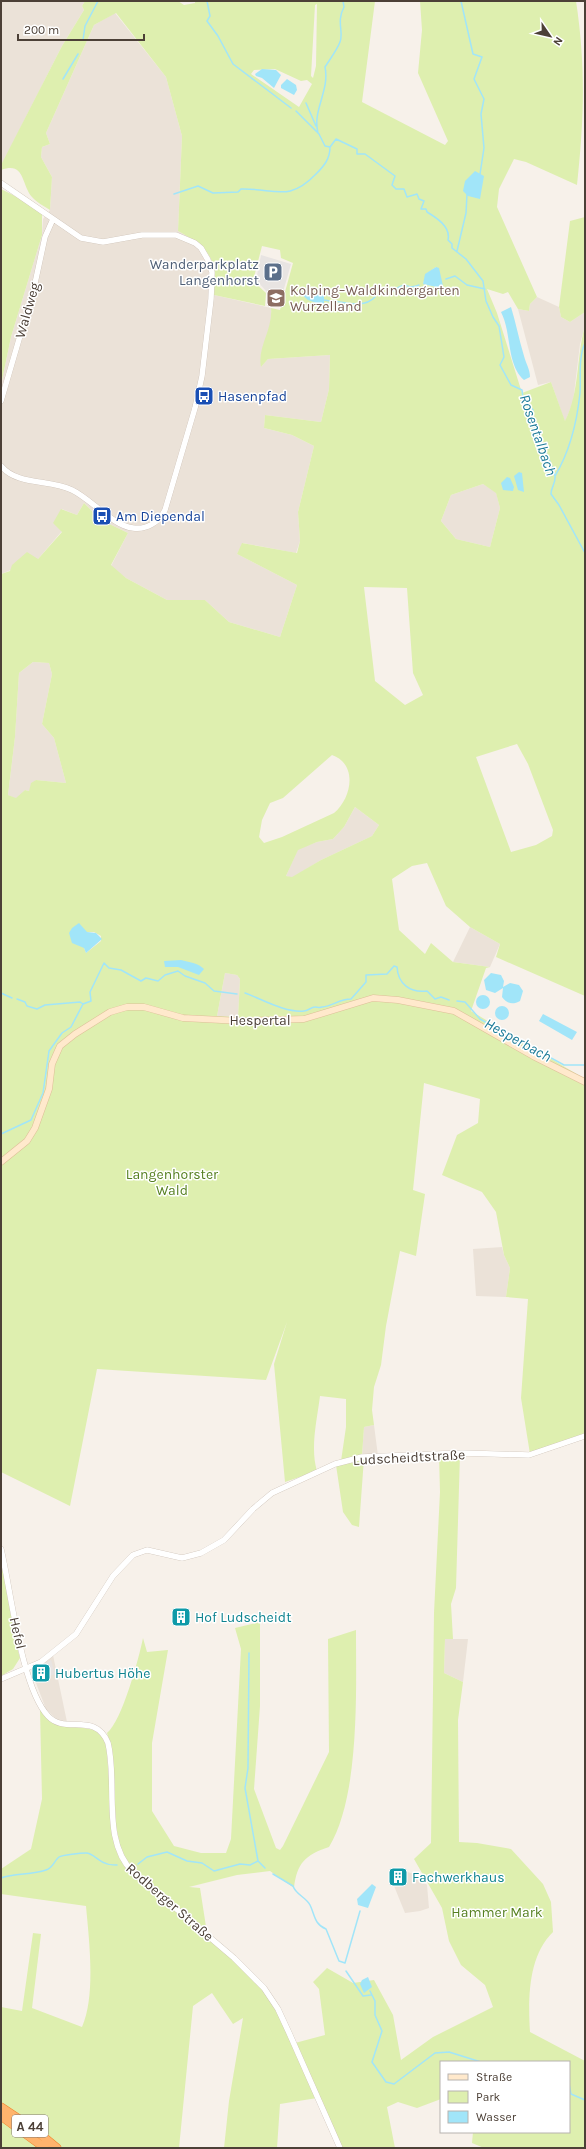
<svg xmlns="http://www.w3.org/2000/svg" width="586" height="2149" font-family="Karla,sans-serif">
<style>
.residential{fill:#ebe2d8}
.education{fill:#f1e3d3}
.green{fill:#deefaf;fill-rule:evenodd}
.parking{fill:#e8e4e2}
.water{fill:#a1e5f9}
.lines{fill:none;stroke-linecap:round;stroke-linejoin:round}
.stream{stroke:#a1e5f9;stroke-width:1.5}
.tertiary-casing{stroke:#c7baae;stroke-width:6}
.secondary-casing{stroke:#debf98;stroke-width:7}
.motorway-casing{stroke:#ef842c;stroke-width:9}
.tertiary{stroke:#fff;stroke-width:5.5}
.secondary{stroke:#ffe9cc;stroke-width:6}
.motorway{stroke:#ffb46d;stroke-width:8}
.labels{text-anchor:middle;stroke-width:3;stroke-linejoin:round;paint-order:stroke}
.shield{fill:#fff;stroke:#827973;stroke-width:1}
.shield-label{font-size:13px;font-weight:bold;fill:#4c4037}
.service-label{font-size:14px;fill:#4e5e75;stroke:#fff;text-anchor:end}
.education-label{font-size:14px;fill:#785e54;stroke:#fff;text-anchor:start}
.street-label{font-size:14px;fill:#4c4037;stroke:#fff}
.transit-label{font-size:14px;fill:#164399;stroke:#fff;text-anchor:start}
.park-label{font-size:14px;fill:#568021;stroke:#fff}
.culture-label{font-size:14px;fill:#0d838f;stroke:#fff;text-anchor:start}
.water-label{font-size:15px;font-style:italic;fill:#1e7c99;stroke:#fff}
</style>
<rect width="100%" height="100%" fill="#f7f1ea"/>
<path class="residential" d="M1,1H85L82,6L84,10L62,46L1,166Z
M115,13L166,77L182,136L178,231L201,244L211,258L216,274L214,295L271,308V326L261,367L268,359L330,355L329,389L321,422L265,415L264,428L292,435L314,446L298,512L300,541L296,553L243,543L237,554L297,585L280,637L229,622L205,600H167L126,578L111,566L128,533L101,520L84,503L77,515L62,509V531L38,559L1,574V385L11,337L42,235L43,219L50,210L52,177L41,157L42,147L50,144L46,133L94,25Z
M537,297L559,307L561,317L570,322L585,312V326L580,344L573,402L565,422L551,382L538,385L518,309L529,311L530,304Z
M483,484L496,492L500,508L490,547L456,539L441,521L451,495Z
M33,662L49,663L52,674L42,724L54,738L66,783L36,780L29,791L25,790L17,799L8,795L15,737L19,673Z
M355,807L379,825L372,836L321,860L292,878L286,876L298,849L317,842L333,839L344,827Z
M470,927L500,944L490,967L453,962Z
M225,973L237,975L240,979L238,1017L217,1016Z
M502,1247L504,1255L510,1268L506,1297L476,1296L473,1249Z
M374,1425L378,1456H362L364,1427Z
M445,1639H468L463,1682L444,1673Z
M53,1655L67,1722L57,1720L46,1709L31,1670Z
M400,1870L418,1875L427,1885L429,1908L420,1911L405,1913L392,1881L393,1875Z"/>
<path class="education" d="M271,290L283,292L279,308L271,307Z"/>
<path class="green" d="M85,1H178L184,5L195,3V1H375L362,102L445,145L448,141L418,73L422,30L420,1H576C586,67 584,119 577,185L526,162L514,159L499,189L497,207L537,297L530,304L529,311L518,309L508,292L503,294L487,289L497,313L522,393L551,382L565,421C580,392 576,357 585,326V996L496,957L500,944L470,927L446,906L427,863L412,866L392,879L399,930L425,954L431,943L453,962L490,967L486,968L471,1011L585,1079V1433L530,1454L521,1398L528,1299L506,1297L510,1268L504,1255L496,1212L482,1192L442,1175L457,1135L478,1123L480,1099L424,1083L413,1190L425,1194L416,1256L400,1251L386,1326L381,1365L374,1387L372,1410L374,1425L364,1427L362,1456L341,1461L346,1427V1399L320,1396C317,1420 310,1448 317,1471L285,1482L274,1364L287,1322L266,1380L97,1369L70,1506L1,1472V574L10,571L12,565L27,552L38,559L62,532L53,523L61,509L77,515L84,503L101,520L128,533L111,565L126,578L167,600H205L229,622L280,637L297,585L237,554L242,543L297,553L300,541L298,512L314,446L292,435L264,428L265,415L321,422L329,389L330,355L268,359L261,367C257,347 273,330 271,308L280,310L293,263L281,258L280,250L262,246L253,281L266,293L265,306L214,295C217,257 210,249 178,231L182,136L166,77L116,13L94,25L46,133L50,144L42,147L41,157L52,177L50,210C44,206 36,202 32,197C21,184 25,161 1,170L2,163L62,46L84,10L82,6ZM317,4L316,66L313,78L311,76L315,5ZM275,69L301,81L307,80L312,84L299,107L251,74L254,70ZM436,267L441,288L423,284L426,274ZM483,484L496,493L500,508L490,547L456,539L441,521L451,495ZM364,587L407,588L413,673L423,695L405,705L375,681ZM33,662L49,663L52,674L42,724L54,738L66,783L36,780L31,783L29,791L25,790L16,798L8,795L15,737L19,673ZM517,744L528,764L553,830L552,836L536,845L511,852L476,757ZM332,755C358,764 352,798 334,813L282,837L264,843L259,837L262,820L270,803L283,798ZM355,807L379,825L372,836L321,860L292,877L286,876L298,850L317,842L333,839L344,827ZM87,932H94L101,936V941L86,953L84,948ZM225,973L237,975L240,979L238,1017L217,1016Z
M1,189L19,198L42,214V235L11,337L1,385Z
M585,217V312L570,322L561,317L559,307L570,221Z
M460,1454L456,1588L451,1604L453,1639H445L444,1673L463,1682L458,1720L459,1842L477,1843L511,1849L543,1884L551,1902L553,1932C528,1956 528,1999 530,2032L585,2061V2148H484L472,2143L473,2132H569V2062H441V2099L417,2108L398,2102L387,2107L395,2148H341L295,2043L325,2035L319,1989L313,1982L327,1968L353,1983L374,1980L393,2015L401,2060L433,2037L493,2007L485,1985L461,1965L449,1941L442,1908L414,1859L431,1843L434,1613L440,1492L439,1455Z
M364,1458L359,1527L352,1525L343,1512L336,1465Z
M1,1559L15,1639L20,1658L13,1669L1,1676Z
M260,1622V1706L254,1789L276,1848L280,1850L283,1846L329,1752L328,1639L356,1630C356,1691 360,1796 329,1847C305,1855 297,1863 294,1888L270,1871L237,1875L189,1887L200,1888L207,1933L134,1870L122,1856L116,1826L112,1748L107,1733C122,1721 139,1658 143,1638L147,1652L168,1650L152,1743V1811L174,1846L201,1853H226L231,1839L241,1649L235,1628Z
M40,1709L54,1723L95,1730L106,1741L114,1843L118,1855L124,1866L251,1974L275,2006L317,2098L280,2104L277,2148H224L229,2101L243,2018L233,2024L212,1993L193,2006L179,2148H1V2007L22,2011L33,1933L41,1934L32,2008L82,2027C96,1995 89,1940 86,1906L1,1894V1869L31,1849L42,1799Z"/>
<path class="parking" d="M261,255L291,264L283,292L271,290L267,292L256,280Z
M51,1660L55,1674L47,1677L44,1664Z"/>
<path class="water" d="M262,69L276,70L281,75L274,88L262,78L256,76L255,74Z
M287,79L296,85L297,90L294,95L281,88V85Z
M475,171L484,176L480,199L468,196L463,191L465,181Z
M436,267L439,268L443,286L441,288L423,284L425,274Z
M307,291L324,295V303L322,305L308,300L301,294Z
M511,307C516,323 519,340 524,356C526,364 530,369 530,377L524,380C506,364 512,333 501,312Z
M519,472L522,473L524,492L518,490L514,476Z
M507,477L510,478L514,487L513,491L503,490L501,483Z
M79,923L87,932L96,933L102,939L86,953L84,948L72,943L69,933L72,928Z
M181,960C189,962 198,963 204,969L199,975L178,967H165L164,961Z
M491,973L501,975L504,981L503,987L510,983L519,985L523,991L520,1001C513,1005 507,1004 502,997L503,988L495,993L486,990L484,980Z
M476 1002a7 7 0 1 1 14 0a7 7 0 1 1-14 0Z
M495 1013a7 7 0 1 1 14 0a7 7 0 1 1-14 0Z
M543,1014L577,1032L572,1040L539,1021Z
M372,1884L376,1887L368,1908L358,1905L357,1899Z
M368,1977L372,1987L364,1993L360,1984L362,1980Z"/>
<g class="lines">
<path class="stream" d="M207,1L210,16L207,21L218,36L233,64L291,108
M461,1L473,54L482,57L474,79L484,99L481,114L484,148L480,174
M83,40L85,26L98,1
M63,79L78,54
M306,103L316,126
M296,111L319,134L325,146L330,147L336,139L357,149V154H365L395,176L392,185L396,189H404L407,197L417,194L419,199L424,201L421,209H426L427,212C437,218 451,227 448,240L452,244V248L466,259L483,281L486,301L493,317L499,326L504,357L500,365L511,385L522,390L523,398L533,410L530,418C537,436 550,457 555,476C556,483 551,487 551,494L559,505L585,553
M318,133C312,110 330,91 325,67C330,59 337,50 340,42C344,32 336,22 344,7L343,1
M174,194L198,186L213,193L238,192L241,189C275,188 288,203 316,174C324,166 330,159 330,147
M457,251L466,213L467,194
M446,279L455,276L467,285L485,289
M292,292L302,295
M391,293C409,277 405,292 419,285
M324,300L330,301
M334,301C347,303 365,308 375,297
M555,476C570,451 577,422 580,393C581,377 578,358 585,343
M1,993L12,998
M245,993C262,999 285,1013 304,1011C308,1011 311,1007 315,1007C317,1007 320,1008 322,1007C333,1006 339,999 351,999L366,982V975L387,974L394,966L397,967C398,984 410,993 427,991L435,999L441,997L449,1000
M17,999L25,1002L27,1006L37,1009L45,1005L80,1002L83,1004
M457,1001L465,1002L480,1019L564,1065H585
M1,1134L31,1120L43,1093L49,1051L62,1033L71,1027L83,1004L91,1001L90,992L104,963L109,968L121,970L141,981L146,978L158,981L165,975L178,971L185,976L205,983L214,991L237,994
M249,1653L248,1768L245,1788L258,1861L265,1868
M138,1864L147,1857L167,1852L187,1861L202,1863L214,1871L240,1864L250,1865L258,1861
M273,1874L293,1886C296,1895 306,1897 310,1905C315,1915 314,1924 326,1929L339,1961L345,1963L360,1911
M1,1878C15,1873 31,1875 46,1870C53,1868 54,1861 59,1857C62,1855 81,1853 86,1853C93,1853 98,1861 105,1863C108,1865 113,1865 117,1865
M346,1971L363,1996L371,1995
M370,1991L375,2001V2015L382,2031L372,2062L386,2082L394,2084L435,2053L449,2052L481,2062
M569,2076V2078
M569,2084L571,2094L585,2100"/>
<g class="tertiary-casing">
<path id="tertiary" d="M1,183L81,238L103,242L142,235H176L195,243L201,248L208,260L212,272L211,299L202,376L195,408L165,510C159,522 147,530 133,528C113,526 91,499 72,490C49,479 18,486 1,466
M1,401L34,288L45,237L53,219
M1,1549C11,1590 21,1687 48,1716C65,1735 95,1711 108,1743C118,1783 101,1841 133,1872L234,1958L264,1988L278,2009L290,2035L340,2148
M1,1679L41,1662L76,1634L113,1576L133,1555L147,1550L182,1558L201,1553L224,1540L253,1509L272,1493L335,1464L362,1457L462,1453L529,1455L585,1436"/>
</g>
<g class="secondary-casing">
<path id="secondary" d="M1,1162L27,1141L35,1128L49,1089L52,1064L60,1046L75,1034L110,1012L127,1007H144L183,1018L241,1021L304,1019L373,998L398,1000L454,1011L533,1056L585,1082"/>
</g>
<g class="motorway-casing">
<path id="motorway" d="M1,2107L34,2129L57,2148
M1,2116L45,2148"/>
</g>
<use href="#tertiary" class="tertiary"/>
<use href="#secondary" class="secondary"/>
<use href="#motorway" class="motorway"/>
</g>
<defs>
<g id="parking-square" transform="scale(1)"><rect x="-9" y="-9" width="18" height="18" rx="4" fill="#5c6f8a" stroke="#fff"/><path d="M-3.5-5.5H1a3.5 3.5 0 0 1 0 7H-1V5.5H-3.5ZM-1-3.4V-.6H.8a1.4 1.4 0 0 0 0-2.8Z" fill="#fff"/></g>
<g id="school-square" transform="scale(1)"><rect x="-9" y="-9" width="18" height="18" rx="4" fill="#8d6e63" stroke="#fff"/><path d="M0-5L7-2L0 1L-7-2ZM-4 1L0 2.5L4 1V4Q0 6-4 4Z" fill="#fff"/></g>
<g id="bus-square" transform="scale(1)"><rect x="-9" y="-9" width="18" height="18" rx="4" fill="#1a4fb4" stroke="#fff"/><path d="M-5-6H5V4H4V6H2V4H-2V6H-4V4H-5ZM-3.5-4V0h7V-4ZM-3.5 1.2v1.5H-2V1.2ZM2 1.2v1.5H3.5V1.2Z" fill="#fff"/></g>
<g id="building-square" transform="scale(1)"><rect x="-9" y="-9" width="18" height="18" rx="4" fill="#0f9aa8" stroke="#fff"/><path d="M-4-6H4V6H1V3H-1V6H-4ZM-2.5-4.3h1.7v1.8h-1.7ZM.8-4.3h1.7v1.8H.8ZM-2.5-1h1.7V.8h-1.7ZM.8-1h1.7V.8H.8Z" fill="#fff"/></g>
</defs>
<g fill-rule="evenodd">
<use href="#parking-square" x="273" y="272"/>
<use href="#school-square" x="276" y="298"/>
<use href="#bus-square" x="204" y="396"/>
<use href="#bus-square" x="102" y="516"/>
<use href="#building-square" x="181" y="1617"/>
<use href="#building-square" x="41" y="1673"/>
<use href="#building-square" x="398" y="1877"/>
</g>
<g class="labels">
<rect class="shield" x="12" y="2115" width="36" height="22" rx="3"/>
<g class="shield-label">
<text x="30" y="2131">A 44</text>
</g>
<g class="service-label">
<text x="259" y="269">Wanderparkplatz<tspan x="259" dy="16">Langenhorst</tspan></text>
</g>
<g class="education-label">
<text x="290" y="295">Kolping–Waldkindergarten<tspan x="290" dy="16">Wurzelland</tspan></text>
</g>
<g class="street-label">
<text transform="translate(27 310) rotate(-74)" y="5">Waldweg</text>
<text x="260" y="1025">Hespertal</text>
<text transform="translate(409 1457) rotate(-3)" y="5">Ludscheidtstraße</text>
<text transform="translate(18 1633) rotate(77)" y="5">Hefel</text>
<text transform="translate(170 1902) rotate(41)" y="5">Rodberger Straße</text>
</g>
<g class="transit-label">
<text x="218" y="401">Hasenpfad</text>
<text x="116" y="521">Am Diependal</text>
</g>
<g class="park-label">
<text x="172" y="1179">Langenhorster<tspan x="172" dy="16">Wald</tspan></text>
<text x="497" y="1917">Hammer Mark</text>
</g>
<g class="culture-label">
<text x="195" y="1622">Hof Ludscheidt</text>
<text x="55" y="1678">Hubertus Höhe</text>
<text x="412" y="1882">Fachwerkhaus</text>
</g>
<g class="water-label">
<text transform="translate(538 435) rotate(71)" y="5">Rosentalbach</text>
<text transform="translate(518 1040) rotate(29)" y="5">Hesperbach</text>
</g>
</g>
<rect width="586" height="2149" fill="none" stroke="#4c4037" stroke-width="4"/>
<rect x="440" y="2061" width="130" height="72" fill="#ffffff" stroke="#b7b3af"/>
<rect x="448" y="2074" width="20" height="6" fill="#ffe9cc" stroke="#b7b3af"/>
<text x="476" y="2081" font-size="12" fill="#4c4037">Straße</text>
<rect x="448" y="2091" width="20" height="12" fill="#deefaf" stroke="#b7b3af"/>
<text x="476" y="2101" font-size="12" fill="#4c4037">Park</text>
<rect x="448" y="2111" width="20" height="12" fill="#a1e5f9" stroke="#b7b3af"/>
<text x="476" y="2121" font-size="12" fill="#4c4037">Wasser</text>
<g transform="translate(550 36) rotate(124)" stroke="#ffffff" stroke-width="3" paint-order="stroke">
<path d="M0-3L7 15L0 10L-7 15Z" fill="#4c4037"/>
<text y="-6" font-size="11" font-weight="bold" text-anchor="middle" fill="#4c4037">N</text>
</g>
<path d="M18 34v6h126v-6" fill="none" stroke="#4c4037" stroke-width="2"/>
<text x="24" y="34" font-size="12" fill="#4c4037" stroke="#ffffff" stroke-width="3" paint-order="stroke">200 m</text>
</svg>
